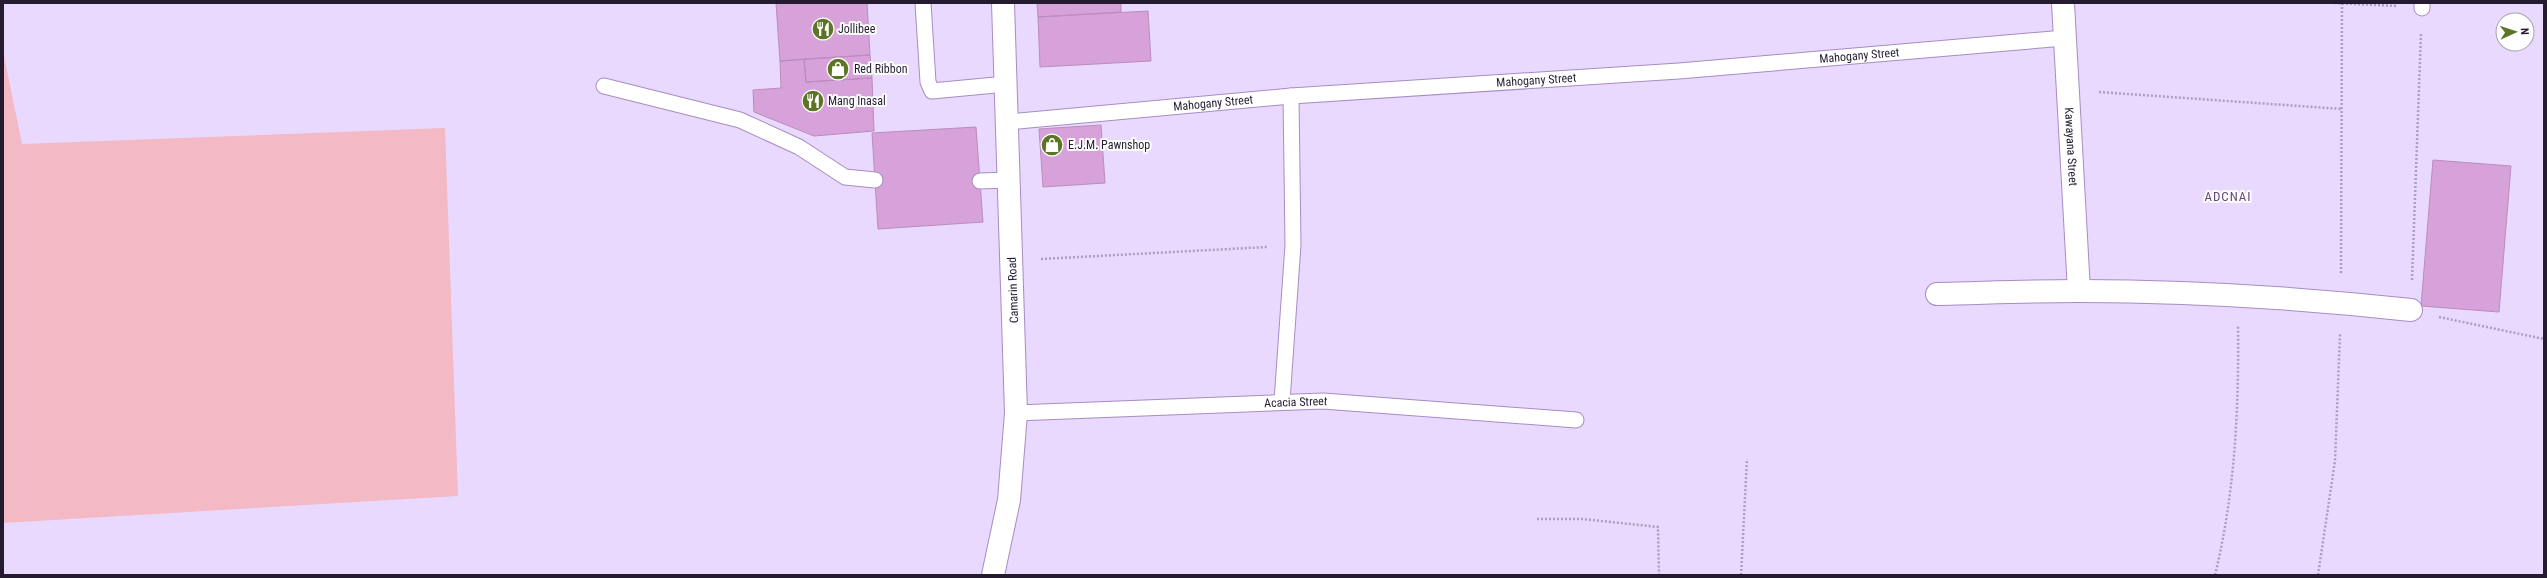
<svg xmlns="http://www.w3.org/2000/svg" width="2547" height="578" font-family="'Roboto Condensed',sans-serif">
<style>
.green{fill:#f3b9c5}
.building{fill:#d7a1d9;stroke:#bb8cbd}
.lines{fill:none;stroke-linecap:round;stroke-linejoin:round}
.service-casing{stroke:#a68cc5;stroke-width:17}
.minor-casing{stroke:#a68cc5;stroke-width:24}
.secondary-casing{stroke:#a68cc5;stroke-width:24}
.path{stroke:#ac9ebe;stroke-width:2.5;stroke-dasharray:2 2;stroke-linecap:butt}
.service{stroke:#fff;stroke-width:15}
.minor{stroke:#fff;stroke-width:22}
.secondary{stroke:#fff;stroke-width:22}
.labels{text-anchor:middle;stroke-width:4;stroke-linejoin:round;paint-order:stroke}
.poi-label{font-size:12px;fill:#251b31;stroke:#fff;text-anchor:start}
.street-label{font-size:12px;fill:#251b31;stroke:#fff}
.neighbourhood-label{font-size:13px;letter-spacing:1px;fill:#61497d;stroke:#fff}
</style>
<rect width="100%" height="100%" fill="#e9d9fe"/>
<path class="green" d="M3,51L22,144L445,128L458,496L3,523Z"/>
<path class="building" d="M776,3H867L870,55L780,61Z
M1037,3H1121V12L1038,17Z
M1148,11L1151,61L1040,67L1038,17Z
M870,55L872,78L806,82L804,59Z
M804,59L806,82L872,78L874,131L814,136L754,112L753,90L781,88L780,61Z
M1101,125L1105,183L1043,187L1039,129Z
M976,127L983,222L878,229L872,133Z
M2433,160L2511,166L2499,312L2421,306Z"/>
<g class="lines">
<g class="service-casing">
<g id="service">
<path d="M923,3L928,82L932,91L1006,84"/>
<path d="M2422,8V3"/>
<path d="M604,86L740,120L799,147L845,177L875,180"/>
<path id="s1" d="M1008,122L1291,96L1679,71L2065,38"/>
<path d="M980,181L1010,180"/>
<path d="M1282,401L1293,245L1291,96"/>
<path id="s2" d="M1016,413L1323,401L1576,420"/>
</g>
</g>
<g class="minor-casing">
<g id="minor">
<path id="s3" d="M2063,3L2079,291"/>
<path d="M1937,294C1984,293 2032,291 2079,291C2190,291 2301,298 2411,310"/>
</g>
</g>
<g class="secondary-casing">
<path id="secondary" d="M993,575L1009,500L1016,413L1003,3"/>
</g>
<path class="path" d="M2334,3L2397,6
M2099,92L2342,109
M1041,259L1267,247
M2341,273L2342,3
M2412,280L2421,33
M2439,317L2544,339
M1537,519H1583L1658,527L1659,575
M1741,575L1747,459
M2215,575C2235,493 2239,409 2238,325
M2318,575L2335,461L2340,334"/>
<use href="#service" class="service"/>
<use href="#minor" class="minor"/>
<use href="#secondary" class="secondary"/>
</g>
<defs>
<g id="restaurant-disc" transform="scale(1.15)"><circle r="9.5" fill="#5c7426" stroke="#fff"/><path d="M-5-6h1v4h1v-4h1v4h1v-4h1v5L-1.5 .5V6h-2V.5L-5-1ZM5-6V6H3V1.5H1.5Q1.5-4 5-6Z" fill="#fff"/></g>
<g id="shop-disc" transform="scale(1.15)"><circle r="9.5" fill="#5c7426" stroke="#fff"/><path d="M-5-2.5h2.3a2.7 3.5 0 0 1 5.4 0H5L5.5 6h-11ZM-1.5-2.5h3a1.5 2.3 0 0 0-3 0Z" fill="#fff"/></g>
</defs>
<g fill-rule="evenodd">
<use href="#restaurant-disc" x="823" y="29"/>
<use href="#shop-disc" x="838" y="69"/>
<use href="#restaurant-disc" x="813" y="101"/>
<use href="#shop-disc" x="1052" y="145"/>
</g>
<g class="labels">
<g class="poi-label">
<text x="838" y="33">Jollibee</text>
<text x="854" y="73">Red Ribbon</text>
<text x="828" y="105">Mang Inasal</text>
<text x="1068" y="149">E.J.M. Pawnshop</text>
</g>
<g class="street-label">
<text dy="4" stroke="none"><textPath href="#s1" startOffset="854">Mahogany Street</textPath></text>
<text dy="4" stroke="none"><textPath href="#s1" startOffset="530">Mahogany Street</textPath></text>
<text dy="4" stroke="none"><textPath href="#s1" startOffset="206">Mahogany Street</textPath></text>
<text dy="4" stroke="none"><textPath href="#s3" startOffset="144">Kawayana Street</textPath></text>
<text transform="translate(1013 290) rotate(-92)" y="4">Camarin Road</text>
<text dy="4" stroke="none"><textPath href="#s2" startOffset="280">Acacia Street</textPath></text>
</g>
<g class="neighbourhood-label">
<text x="2228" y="201">ADCNAI</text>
</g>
</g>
<rect width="2547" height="578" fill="none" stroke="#251b31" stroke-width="8"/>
<g transform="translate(2515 32) rotate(87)"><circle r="19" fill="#ffffff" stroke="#a8a4ad"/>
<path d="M0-3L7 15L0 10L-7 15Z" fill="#5c7426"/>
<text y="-6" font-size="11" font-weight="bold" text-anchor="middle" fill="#251b31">N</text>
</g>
</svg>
